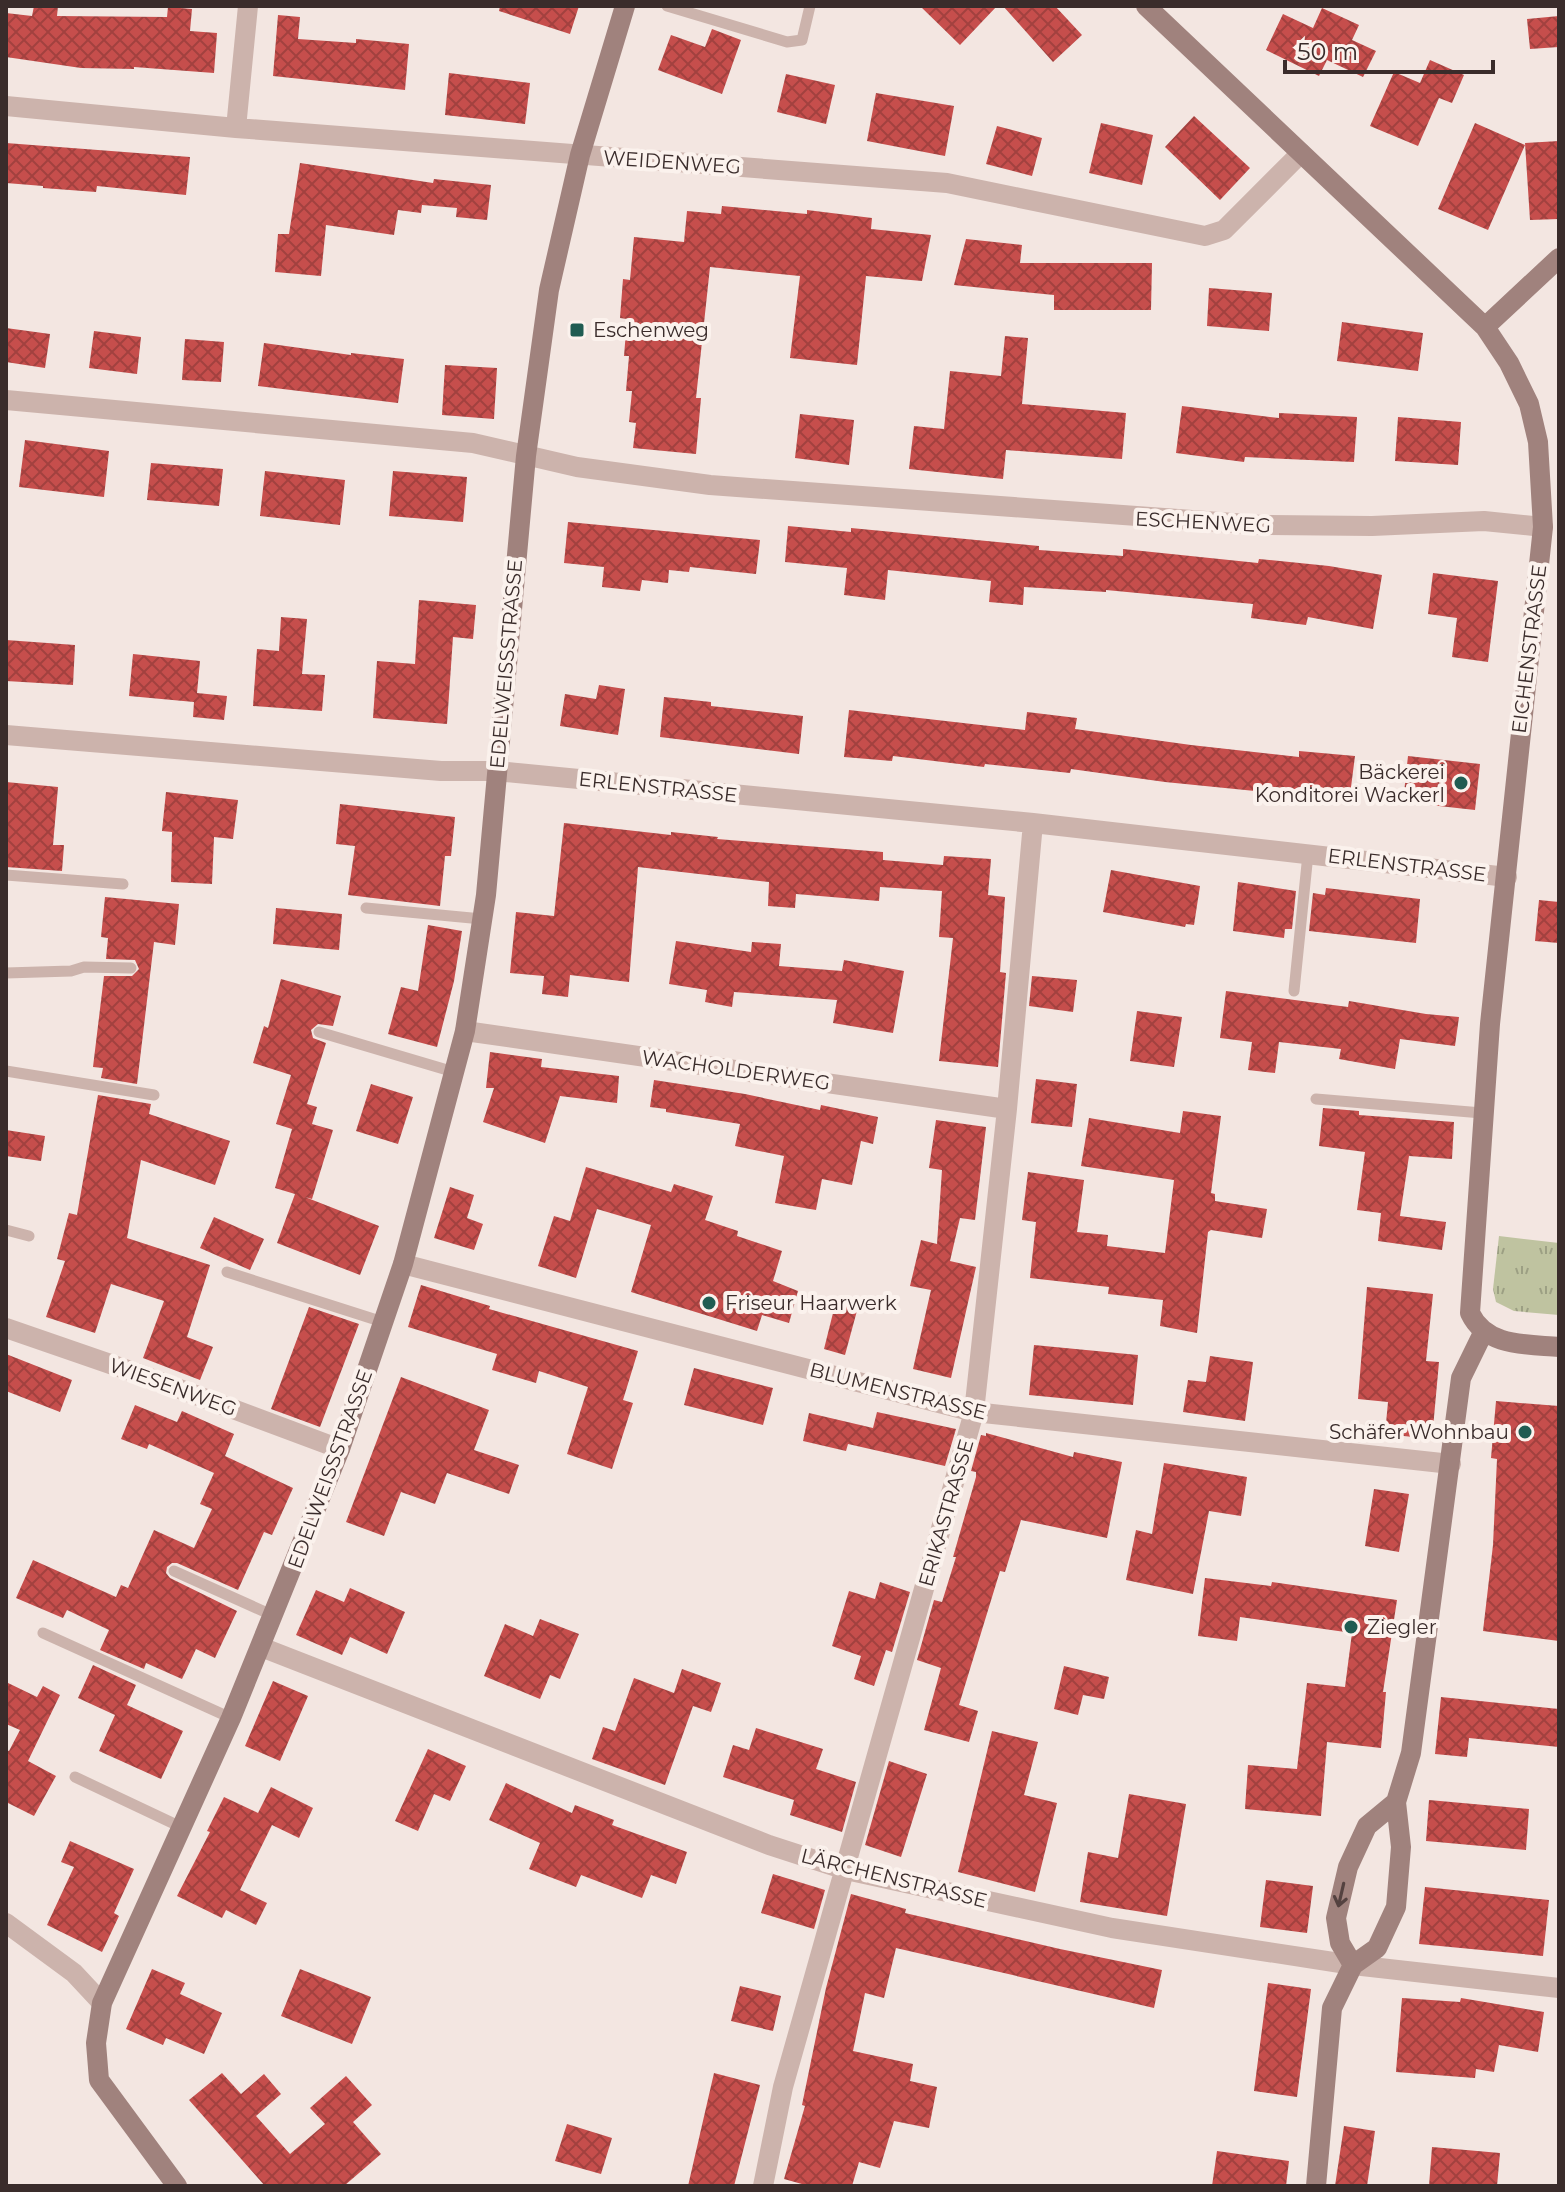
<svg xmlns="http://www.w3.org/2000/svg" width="1565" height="2192" font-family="Montserrat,sans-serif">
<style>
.grass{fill:url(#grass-tufts)}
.building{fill:url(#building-cross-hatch)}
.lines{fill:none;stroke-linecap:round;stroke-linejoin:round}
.lane{stroke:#ccb3ac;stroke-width:11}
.street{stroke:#ccb3ac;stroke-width:20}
.secondary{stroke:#a0827d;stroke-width:20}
.oneway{stroke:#544240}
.poi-dot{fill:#205c52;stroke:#fbf2ed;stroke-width:3}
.labels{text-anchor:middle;stroke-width:8;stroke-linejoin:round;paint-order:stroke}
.street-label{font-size:20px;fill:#3a2c2b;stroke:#fbf2ed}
.poi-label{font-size:20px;fill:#3a2c2b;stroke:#fbf2ed;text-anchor:start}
</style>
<defs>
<pattern id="grass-tufts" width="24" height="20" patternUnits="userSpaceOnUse" patternTransform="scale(2)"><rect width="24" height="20" fill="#bfc3a0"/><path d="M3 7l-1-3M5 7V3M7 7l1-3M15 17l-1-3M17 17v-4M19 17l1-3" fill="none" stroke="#9c9f83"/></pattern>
<pattern id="building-cross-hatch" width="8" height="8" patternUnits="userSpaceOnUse" patternTransform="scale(2)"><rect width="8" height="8" fill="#c64e4c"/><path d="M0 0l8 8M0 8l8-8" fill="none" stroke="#a2413f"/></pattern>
</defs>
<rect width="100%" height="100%" fill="#f3e6e1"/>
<path class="grass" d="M1499,1236L1559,1243V1315L1514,1311L1496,1302L1493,1289Z"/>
<path class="building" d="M34,6H58L57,16L167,17L168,7L192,9L190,31L217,33L214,73L134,67V69L81,68L6,57V13L32,16Z
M500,6H579L570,34L499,11Z
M920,6H997L960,45Z
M1003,6H1055L1082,35L1053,62Z
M1322,8L1359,25L1352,40L1376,51L1363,77L1327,60L1319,76L1266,50L1283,14L1313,28Z
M278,15L300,17L298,39L356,43V39L409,44L405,90L273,76Z
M1559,16V47L1530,49L1527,19Z
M712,29L741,40L722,94L658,70L671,35L705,47Z
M1430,60L1464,75L1452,103L1439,98L1418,146L1370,126L1394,72L1420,83Z
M449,73L530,83L525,124L445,115Z
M786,74L835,85L826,124L777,112Z
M876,93L954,106L945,156L867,141Z
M1194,116L1250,168L1220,200L1165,147Z
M1101,123L1153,135L1142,185L1089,173Z
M1475,123L1525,145L1488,230L1438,209Z
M997,126L1042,138L1032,176L986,164Z
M1559,141V219L1530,220L1525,143Z
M6,143L190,157L186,195L97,186L96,192L43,188V186L6,183Z
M300,163L433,183L434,179L491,185L487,220L456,217L457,208L422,205L421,213L398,210L394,235L326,225L321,276L275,272L278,234H289Z
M722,206L807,214V210L872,218L871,229L931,235L922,281L866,276L857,365L790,358L800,276L710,267L696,398H701L696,454L633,448L636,423L629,422L632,391H626L629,356H624L627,319L620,318L623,279L630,280L634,237L684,242L687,211L721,214Z
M966,239L1022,245L1020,263H1152L1151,310H1054V295L954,285Z
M1209,288L1272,293L1269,331L1207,326Z
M1342,322L1423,333L1418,371L1337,361Z
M6,328L50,334L45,368L6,362Z
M94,331L141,337L137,374L89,368Z
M1005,336L1028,338L1022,404L1126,413L1122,459L1006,450L1003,479L909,469L914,426L944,429L950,371L1001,376Z
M185,339L224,342L221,382L182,380Z
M264,343L351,355V353L404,359L398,403L258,386Z
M445,365L497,368L494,419L442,415Z
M1182,406L1279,418V413L1357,417L1354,462L1245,457L1244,462L1176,453Z
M800,414L854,420L849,465L795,458Z
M1398,417L1461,422L1458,465L1395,461Z
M25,440L109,451L104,497L19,487Z
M151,463L223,469L219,506L147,500Z
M265,471L345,480L340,525L260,516Z
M393,471L467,477L463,522L389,516Z
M568,522L760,540L756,574L690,567L689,572L669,570L668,583L642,580L640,591L602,587L604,567L564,563Z
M788,526L851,532V528L1039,546V550L1123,556V549L1258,563L1259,559L1329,566L1382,575L1373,629L1308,617L1306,625L1251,618L1253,604L1106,590V592L1024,587L1023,605L989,602L991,581L888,570L885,600L844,595L847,568L785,562Z
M1433,573L1498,581L1488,662L1452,657L1457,618L1428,614Z
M419,600L476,605L473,639L453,637L447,724L373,718L377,661L415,664Z
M281,617L307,619L302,674L325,675L322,711L253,706L257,649L279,651Z
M6,640L75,645L73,685L6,681Z
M133,654L200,661L197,693L227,696L224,720L193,717L194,702L129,696Z
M599,685L625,689L618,735L560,726L565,694L596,699Z
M664,697L711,702V706L803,716L799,754L660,737Z
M849,710L1025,730L1027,712L1077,718L1075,729L1191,745L1299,757V751L1355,756L1350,795L1256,785L1255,791L1165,782L1071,769L1070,773L985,764L984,767L893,756L892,761L844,757Z
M1408,756L1480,764L1475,810L1403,802Z
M6,782L58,787L53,845H64L62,871L6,867Z
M166,792L238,800L233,839L214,837L212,884L171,882L172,832L162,831Z
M340,804L455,817L451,856H445L440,906L348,895L355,846L336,844Z
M564,823L671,835V832L718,837L717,839L883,852V860L943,865L944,856L991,859L988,895L1005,897L1000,972L1006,973L998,1067L939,1061L953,938L939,937L942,891L880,887L879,901L796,894L795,908L768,906L769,882L638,867L629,982L570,975L568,997L542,994L544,976L510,973L516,912L554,916Z
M1111,870L1200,886L1194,925L1186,924L1185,927L1103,912Z
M1238,882L1296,891L1292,929H1285L1284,938L1233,931Z
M1326,888L1420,899L1416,943L1309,931L1313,893L1325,895Z
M105,897L179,904L175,945L154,942L137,1084L101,1078L103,1068L93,1067L104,976H132L139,969L135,960L106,959L108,938L101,937Z
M1539,900L1559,902V943L1535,941Z
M276,908L342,914L339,950L273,944Z
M428,925L462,931L454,981L437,1047L388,1034L401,987L418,991Z
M676,941L751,952L752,942L781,944L779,966L842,971L844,960L904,971L893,1033L833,1023L837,1000L734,992L732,1007L705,1002L707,990L669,984Z
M1032,976L1077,980L1073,1012L1029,1006Z
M281,979L341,996L333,1026L318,1024L311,1030L313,1038L326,1043L307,1104L317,1107L312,1124L333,1130L312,1199L305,1197L379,1226L360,1275L277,1243L295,1194L275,1188L292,1129L276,1124L291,1075L253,1063L264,1026L268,1028Z
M1226,991L1348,1007L1349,1001L1426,1014L1459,1017L1455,1046L1400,1039L1395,1069L1339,1059L1341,1049L1279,1042L1275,1073L1248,1070L1252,1042L1220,1038Z
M1137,1011L1182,1017L1174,1067L1130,1061Z
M490,1052L542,1059L541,1067L619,1076L617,1103L560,1096L545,1143L483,1122L494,1088H486Z
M1036,1079L1077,1084L1072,1127L1031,1123Z
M654,1080L745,1094L820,1110L821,1105L878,1117L873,1144L861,1141L852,1185L822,1179L816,1210L775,1203L784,1156L735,1146L740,1124L666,1112V1109L650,1107Z
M371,1084L413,1097L398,1144L356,1131Z
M98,1095L151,1104L149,1114L230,1141L215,1185L141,1160L127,1238L210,1265L187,1337L213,1347L200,1380L143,1358L164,1301L111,1284L95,1333L46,1317L65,1261L57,1259L69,1213L77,1215Z
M1323,1108L1359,1111V1115L1454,1122L1452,1159L1409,1156L1400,1216L1446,1222L1442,1250L1378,1241L1381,1213L1357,1210L1365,1152L1319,1146Z
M1183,1111L1221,1116L1211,1193L1215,1194V1201L1267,1209L1262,1238L1211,1230L1208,1232L1197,1333L1160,1326L1163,1300L1108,1294L1109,1287L1030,1278L1036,1222L1022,1220L1028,1172L1084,1180L1077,1232L1108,1235L1107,1246L1165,1253L1174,1180L1081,1166L1089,1118L1180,1133Z
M936,1120L986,1127L975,1220L960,1218L950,1261L976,1267L951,1378L913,1369L931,1290L910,1286L921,1240L937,1244L942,1170L929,1168Z
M6,1130L45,1136L41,1161L6,1156Z
M586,1167L671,1192L674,1184L713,1196L705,1220L738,1231L737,1236L782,1251L773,1281L798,1291L789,1323L762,1315L757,1331L631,1292L651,1225L597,1209L576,1278L538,1266L554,1216L570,1221Z
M450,1187L474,1195L467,1218L483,1224L474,1250L434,1238Z
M214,1217L264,1239L250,1270L200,1248Z
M421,1285L490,1306L489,1309L638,1351L623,1400L633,1403L612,1469L567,1454L588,1387L539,1371L536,1383L492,1370L497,1354L408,1327Z
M1367,1287L1433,1294L1426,1361L1439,1362L1432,1439L1385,1434L1388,1402L1358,1399Z
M836,1301L858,1307L845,1355L824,1349Z
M309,1307L359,1324L320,1427L271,1409Z
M1034,1345L1138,1355L1133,1405L1029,1395Z
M6,1354L72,1380L60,1412L6,1391Z
M1210,1356L1253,1362L1245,1421L1183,1412L1188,1380L1206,1382Z
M694,1368L773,1388L763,1425L684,1405Z
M401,1377L489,1410L474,1450L519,1465L509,1494L447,1473L435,1504L401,1492L384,1536L346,1522Z
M1496,1401L1559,1406V1641L1483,1631L1493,1545L1497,1459L1491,1458Z
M135,1405L177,1422L182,1411L234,1434L225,1456L293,1488L272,1535L264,1532L238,1590L177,1563H172L167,1567L166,1573L170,1578L237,1611L215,1658L196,1649L182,1679L146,1663L144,1669L100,1650L109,1630L67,1610L63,1618L16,1598L33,1560L116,1597L121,1585L128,1588L154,1530L194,1548L212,1509L200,1504L214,1473L149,1444L147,1449L121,1439Z
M877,1412L956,1429L945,1466L848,1444L846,1451L803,1441L809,1413L873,1428Z
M986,1433L1073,1457L1074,1452L1122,1462L1107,1538L1021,1520L1005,1572L1000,1571L959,1705L978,1711L969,1742L924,1730L941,1668L917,1660L934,1600L942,1602L956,1557H953L976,1477V1472L971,1471L981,1435L986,1436Z
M1164,1463L1247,1477L1241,1516L1209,1511L1193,1594L1126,1580L1136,1530L1152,1534Z
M1374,1489L1409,1494L1399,1552L1365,1546Z
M1205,1578L1271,1586L1272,1582L1397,1600L1383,1692H1386L1381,1748L1327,1742L1321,1816L1245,1809L1248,1765L1297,1769L1307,1683L1345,1687L1352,1633L1240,1617L1237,1641L1198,1636Z
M880,1582L910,1592L892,1652L886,1650L874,1686L854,1679L861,1656L832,1646L849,1591L875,1599Z
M350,1588L405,1612L387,1654L350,1637L342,1655L296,1635L316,1590L344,1602Z
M540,1619L579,1634L560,1679L550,1675L540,1699L484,1676L505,1624L533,1636Z
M93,1665L136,1685L127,1705L183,1731L161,1779L99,1751L115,1715L78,1698Z
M1064,1666L1109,1677L1104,1699L1083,1695L1078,1715L1054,1709Z
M682,1669L721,1683L711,1712L693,1706L665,1785L592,1759L603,1727L615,1731L634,1678L674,1693Z
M273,1681L308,1696L280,1761L245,1746Z
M6,1682L37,1697L43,1686L60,1695L28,1761L56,1776L34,1816L8,1803L6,1807V1750L9,1751L20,1730L6,1724Z
M1441,1697L1559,1709V1747L1469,1738L1467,1757L1435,1754Z
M756,1728L823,1749L816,1769L856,1782L842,1832L790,1815L794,1800L723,1777L733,1745L749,1750Z
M992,1731L1038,1742L1024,1795L1057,1803L1035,1892L958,1872Z
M428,1749L466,1766L450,1801L434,1794L418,1831L395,1821Z
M889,1761L927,1774L901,1857L865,1845Z
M506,1783L572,1813L575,1805L614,1820L612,1825L687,1852L676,1884L651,1875L642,1898L581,1875L576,1887L529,1869L540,1843L489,1820Z
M271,1787L313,1808L299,1838L272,1825L240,1890L267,1903L256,1925L226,1910L222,1918L177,1896L210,1832L207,1831L224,1797L258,1813Z
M1129,1794L1186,1804L1167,1916L1080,1902L1088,1852L1118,1858Z
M1429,1800L1529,1809L1526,1850L1426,1841Z
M70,1841L134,1869L114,1913L119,1916L102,1952L47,1925L74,1867L61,1862Z
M773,1874L825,1890L814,1929L761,1913Z
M1266,1880L1313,1886L1307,1933L1260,1927Z
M1425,1887L1549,1900L1543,1956L1419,1944Z
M851,1894L906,1909L905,1913L1060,1949L1162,1970L1154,2008L896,1948L884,1998L865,1993L853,2051L913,2064L910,2081L937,2087L929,2128L894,2121L880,2168L859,2162L852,2186H809L784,2179L805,2106L802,2105L826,1988Z
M152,1969L185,1983L180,1994L222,2013L204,2054L166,2038L163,2045L126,2029Z
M300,1969L371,1997L352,2044L281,2016Z
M1268,1983L1311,1989L1297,2097L1254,2091Z
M740,1986L781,1996L773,2031L731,2021Z
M1402,1998L1460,2002L1461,1998L1544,2012L1538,2052L1499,2045L1494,2072L1476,2069L1475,2078L1396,2072Z
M222,2073L241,2094L264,2074L281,2094L256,2116L290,2154L325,2124L310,2108L346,2076L372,2105L353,2122L381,2154L344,2186H265L189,2100Z
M714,2073L760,2085L734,2186H688Z
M567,2124L612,2138L601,2174L555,2161Z
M1344,2126L1375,2131L1367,2186H1335Z
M1432,2147L1500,2153L1497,2186H1429Z
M1217,2151L1289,2161L1286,2186H1212Z"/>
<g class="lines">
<path class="lane" d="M667,6L787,42L802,40L810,6
M6,875L123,884
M366,908L482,919
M6,973L71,971L84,967L131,968
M1294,991L1308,854
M319,1032L454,1072
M6,1071L154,1095
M1316,1099L1482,1113
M6,1230L29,1236
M227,1272L383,1322
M174,1571L274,1616
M43,1633L231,1718
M75,1777L183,1828"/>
<path class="street" d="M6,106L236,128L947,183L1205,236L1224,230L1301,153
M236,128L248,6
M6,400L473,443L577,467L710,485L1261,525L1372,526L1484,521L1543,527
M6,735L441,771H496L1033,823L1507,877
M465,1031L1007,1109
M403,1264L974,1412L1451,1464
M6,1328L145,1376L340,1449
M261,1647L769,1845L846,1870L1112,1928L1353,1965L1559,1988
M6,1923L74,1973L102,2003
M763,2186L783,2087L974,1412L1007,1109L1033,823"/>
<path class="secondary" d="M1146,6L1485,327L1509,363L1529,404L1538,442L1543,527L1490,1024L1470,1313C1486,1347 1526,1344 1559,1347
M1485,327L1559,258
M1353,1965L1340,1943L1336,1918L1348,1867L1367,1826L1396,1802
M177,2186L99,2080L96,2043L102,2003L231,1718L340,1449L403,1264L465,1031L486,895L526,456L549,290L580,155L625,6
M1316,2186L1332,2008L1353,1965L1377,1948L1396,1907L1401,1847L1396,1802L1411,1753L1461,1378L1483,1333"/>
</g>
<defs><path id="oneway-shaft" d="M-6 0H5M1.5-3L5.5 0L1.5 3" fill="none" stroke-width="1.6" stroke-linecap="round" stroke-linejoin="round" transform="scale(2)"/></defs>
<use class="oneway" href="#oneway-shaft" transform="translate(1341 1895) rotate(103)"/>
<g class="poi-dot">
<rect x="569" y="322" width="16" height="16" rx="4"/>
<circle cx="1461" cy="783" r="8"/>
<circle cx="709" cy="1303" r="8"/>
<circle cx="1525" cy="1432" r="8"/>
<circle cx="1351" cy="1627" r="8"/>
</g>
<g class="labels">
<g class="street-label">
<text transform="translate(672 162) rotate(4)" y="7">WEIDENWEG</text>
<text transform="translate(1203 522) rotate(3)" y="7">ESCHENWEG</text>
<text transform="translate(1529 649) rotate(-83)" y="7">EICHENSTRASSE</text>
<text transform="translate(506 664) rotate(-85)" y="7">EDELWEISSSTRASSE</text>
<text transform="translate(658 787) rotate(6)" y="7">ERLENSTRASSE</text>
<text transform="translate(1407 865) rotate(7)" y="7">ERLENSTRASSE</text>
<text transform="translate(736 1070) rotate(8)" y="7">WACHOLDERWEG</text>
<text transform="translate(173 1387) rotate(20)" y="7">WIESENWEG</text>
<text transform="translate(898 1391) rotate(14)" y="7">BLUMENSTRASSE</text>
<text transform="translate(330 1469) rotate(-70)" y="7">EDELWEISSSTRASSE</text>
<text transform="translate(946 1513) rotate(-74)" y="7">ERIKASTRASSE</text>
<text transform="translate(894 1878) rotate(14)" y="7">LÄRCHENSTRASSE</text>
</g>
<g class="poi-label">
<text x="593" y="337">Eschenweg</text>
<text x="1445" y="779" text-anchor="end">Bäckerei<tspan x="1445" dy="23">Konditorei Wackerl</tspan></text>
<text x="725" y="1310">Friseur Haarwerk</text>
<text x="1509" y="1439" text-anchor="end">Schäfer Wohnbau</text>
<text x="1367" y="1634">Ziegler</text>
</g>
</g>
<rect width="1565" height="2192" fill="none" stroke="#3a2c2b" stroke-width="16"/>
<path d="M1285 60v12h208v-12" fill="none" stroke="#3a2c2b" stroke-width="4"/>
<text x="1297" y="60" font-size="24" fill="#3a2c2b" stroke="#fbf2ed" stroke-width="6" paint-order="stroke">50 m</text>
</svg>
